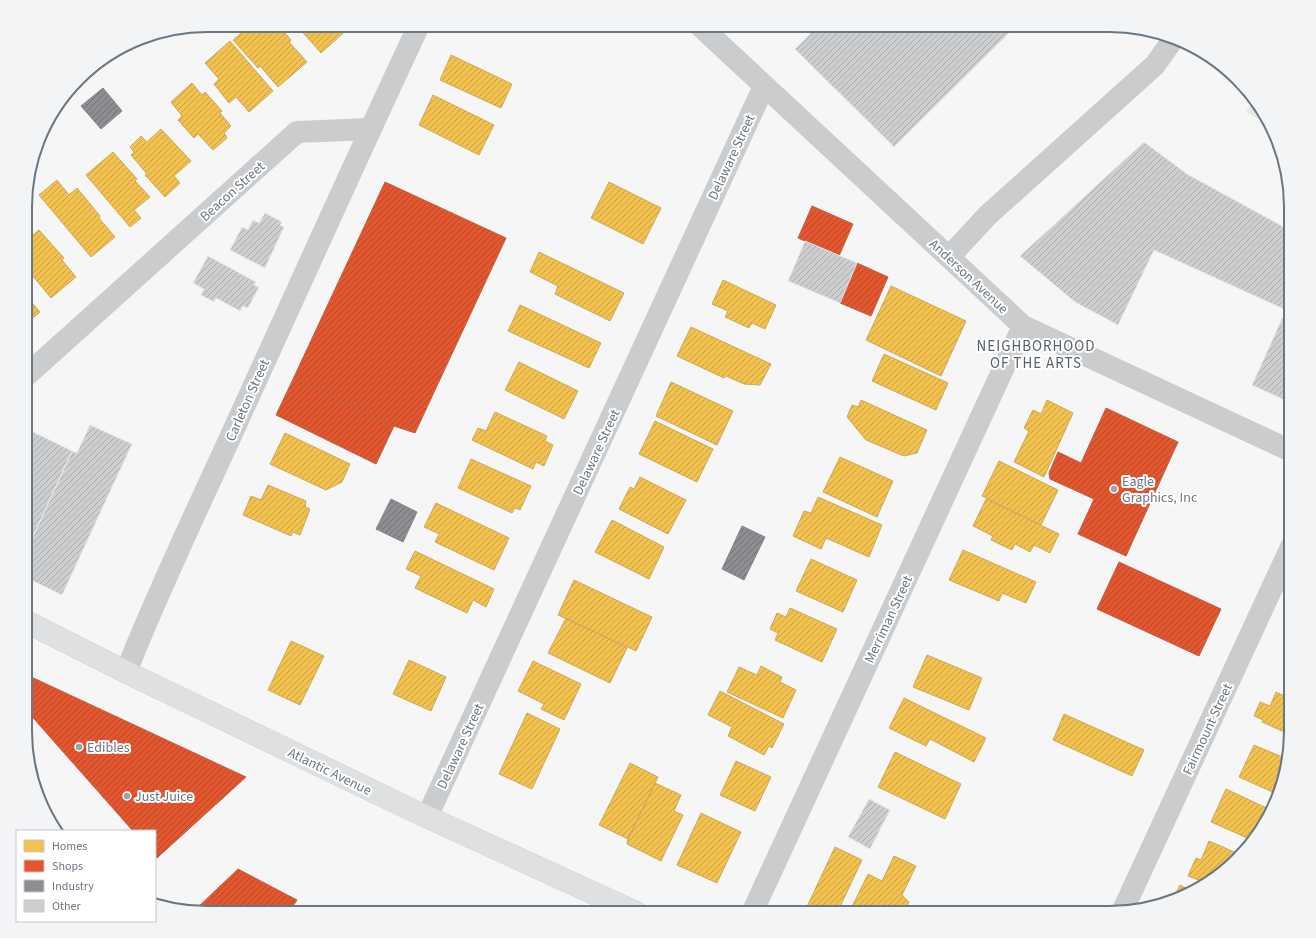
<svg xmlns="http://www.w3.org/2000/svg" width="1316" height="938" font-family="'Source Sans 3',sans-serif">
<style>
.grass{fill:url(#grass-tufts)}
.homes{fill:url(#homes-hatch);stroke:#c9aa5e}
.shops{fill:url(#shops-hatch);stroke:#bf6047}
.industry{fill:url(#industry-hatch);stroke:#82868d}
.building{fill:url(#building-hatch);stroke:#e6e6e6}
.lines{fill:none;stroke-linecap:round;stroke-linejoin:round}
.major-casing{stroke:#d2d3d4;stroke-width:23}
.minor{stroke:#cbcccd;stroke-width:22}
.major{stroke:#dfe0e1;stroke-width:22}
.poi-dot{fill:#9ba3ab;stroke:#fff;stroke-width:1.5}
.labels{text-anchor:middle;stroke-width:4;stroke-linejoin:round;paint-order:stroke}
.street-label{font-size:14px;fill:#6a7682;stroke:#fff}
.poi-label{font-size:14px;fill:#6a7682;stroke:#fff;text-anchor:start}
.neighbourhood-label{font-size:15px;letter-spacing:1px;fill:#576069;stroke:#fff}
.rim{fill:none;stroke:#6a7682;stroke-width:2}
</style>
<defs>
<pattern id="grass-tufts" width="24" height="20" patternUnits="userSpaceOnUse"><rect width="24" height="20" fill="#e5e8e4"/><path d="M3 7l-1-3M5 7V3M7 7l1-3M15 17l-1-3M17 17v-4M19 17l1-3" fill="none" stroke="#bec1be"/></pattern>
<pattern id="homes-hatch" width="6" height="6" patternUnits="userSpaceOnUse"><rect width="6" height="6" fill="#f2c14e"/><path d="M-1 1l2-2M0 6l6-6M5 7l2-2" fill="none" stroke="#c8a146"/></pattern>
<pattern id="shops-hatch" width="6" height="6" patternUnits="userSpaceOnUse"><rect width="6" height="6" fill="#e4572e"/><path d="M-1 1l2-2M0 6l6-6M5 7l2-2" fill="none" stroke="#b34a2c"/></pattern>
<pattern id="industry-hatch" width="6" height="6" patternUnits="userSpaceOnUse"><rect width="6" height="6" fill="#8d8d92"/><path d="M-1 1l2-2M0 6l6-6M5 7l2-2" fill="none" stroke="#727277"/></pattern>
<pattern id="building-hatch" width="6" height="6" patternUnits="userSpaceOnUse"><rect width="6" height="6" fill="#cdcecf"/><path d="M-1 1l2-2M0 6l6-6M5 7l2-2" fill="none" stroke="#aaacad"/></pattern>
</defs>
<rect width="100%" height="100%" fill="#f6f6f6"/>
<path class="grass" d="M1253,103L1272,126L1246,112Z"/>
<path class="homes" d="M251,25H278L291,40L289,42L307,62L278,87L260,66L258,68L233,40Z
M296,25H349L350,27L321,53Z
M230,41L273,91L249,112L236,97L229,103L214,84L219,79L205,63Z
M451,55L512,84L501,108L440,80Z
M192,83L202,95L205,92L222,111L220,113L231,126L224,133L227,138L213,150L198,134L194,138L178,120L182,116L171,102Z
M433,95L494,125L479,155L419,125Z
M161,129L191,161L174,176L180,183L165,197L145,175L147,174L131,155L134,152L130,147L141,136L147,142Z
M113,152L137,179L135,181L150,197L134,210L141,218L130,227L86,175Z
M57,180L69,195L77,188L100,216L99,218L115,237L91,257L39,195Z
M609,182L661,208L643,244L591,218Z
M39,230L64,258L62,260L76,277L51,298L27,269V237L28,239Z
M539,252L624,293L610,321L555,294L558,286L530,272Z
M723,280L776,305L765,329L752,323L749,328L725,317L728,311L712,304Z
M891,286L966,321L941,376L866,340Z
M27,297L40,312L27,323Z
M520,305L601,343L589,368L508,331Z
M691,327L771,364L760,385L744,384L726,376L724,378L677,356Z
M884,354L948,383L936,410L872,381Z
M519,362L578,391L564,419L505,390Z
M671,382L733,411L717,445L656,416Z
M861,400L927,430L917,453L904,456L866,440L847,417L852,405L858,407Z
M1047,400L1073,413L1044,477L1014,462L1029,431L1024,428L1033,410L1041,414Z
M495,412L547,436L545,441L553,445L544,466L536,462L533,469L472,440L478,428L486,431Z
M655,421L713,449L697,482L639,454Z
M285,433L350,464L342,482L326,490L270,464Z
M840,457L893,481L877,517L823,492Z
M471,459L531,486L520,510L515,508L512,513L458,488Z
M999,461L1058,490L1041,525L982,496Z
M640,477L686,500L668,534L619,509L630,487L634,489Z
M268,485L306,501L305,507L310,509L300,535L293,532L291,536L243,515L251,496L261,500Z
M818,497L882,525L869,557L826,538L821,549L793,536L804,511L811,513Z
M986,499L1059,534L1050,553L1034,545L1030,552L1015,544L1012,550L991,540L993,536L973,526Z
M436,503L509,538L494,570L435,542L439,534L424,527Z
M612,520L664,547L649,579L595,552Z
M963,550L1036,582L1026,603L1002,593L999,601L949,580Z
M415,551L494,589L486,607L473,600L467,613L415,588L421,576L406,569Z
M811,559L857,580L843,612L796,591Z
M574,580L652,617L636,651L558,615Z
M790,608L837,629L822,662L775,640L778,633L770,629L777,613L786,617Z
M566,618L627,648L610,683L548,653Z
M291,641L324,656L300,705L268,690Z
M927,655L982,678L969,710L913,687Z
M409,660L446,677L431,711L393,694Z
M533,661L581,684L564,720L541,709L544,704L518,691Z
M761,666L782,677L780,682L796,690L783,718L727,692L739,667L757,675Z
M720,691L784,724L772,748L769,746L764,755L728,736L732,727L708,715Z
M1276,692L1291,699V735L1262,722L1263,720L1254,716L1260,702L1270,706Z
M904,698L986,738L974,762L930,739L926,746L889,728Z
M527,713L560,729L532,789L499,774Z
M1064,714L1144,750L1132,776L1053,740Z
M1254,745L1287,759L1281,790L1279,795L1239,777Z
M895,752L961,784L945,819L878,787Z
M736,761L771,777L755,811L720,795Z
M630,763L658,777L628,839L599,825Z
M655,783L681,795L674,811L683,815L661,861L627,844L628,839Z
M1226,789L1271,810L1254,841L1211,822Z
M701,813L741,832L717,883L677,865Z
M1209,841L1239,854L1204,882L1188,876L1196,858L1201,860Z
M835,847L862,860L837,913H804Z
M894,856L916,866L902,895L909,902L904,913H849L868,874L882,881Z
M1180,885L1193,892L1190,894L1174,898Z"/>
<path class="shops" d="M385,182L506,238L415,433L394,426L294,377Z
M812,206L853,224L839,256L798,238Z
M857,263L888,277L871,316L840,303Z
M294,377L394,426L376,464L276,415Z
M1106,408L1178,442L1126,556L1078,534L1094,499L1050,479L1049,473L1058,452L1081,463Z
M1119,562L1221,609L1199,656L1097,609Z
M27,675L246,777L157,858L155,856V831H133L27,711Z
M238,869L297,900L293,906L306,913H197L195,910Z"/>
<path class="industry" d="M103,88L122,111L101,129L81,106Z
M391,499L417,512L403,542L376,529Z
M742,526L765,537L744,580L722,569Z"/>
<path class="building" d="M819,25H1017L894,147L795,49Z
M54,113L58,117L42,131L44,126Z
M1144,142L1187,174L1291,231V403L1252,385L1286,310L1154,250L1118,325L1075,302L1020,256Z
M265,213L282,222L280,225L284,227L265,268L230,250L242,227L248,230L253,220L259,223Z
M805,241L857,263L840,303L788,281Z
M208,256L256,282L254,285L259,287L248,308L243,306L240,311L216,298L214,302L201,295L204,289L193,283Z
M90,425L132,444L62,595L27,578V550L72,451L77,453Z
M29,430L72,451L27,550V436Z
M869,799L890,810L870,849L848,837Z"/>
<g class="lines">
<g class="major-casing">
<path id="major" d="M27,622L126,672L414,811L637,913"/>
</g>
<path class="minor" d="M699,25L1023,326L1291,451
M949,257L988,215L1155,65L1174,38
M27,375L297,132L370,129
M126,672C160,586 201,502 239,418C299,287 358,155 419,25
M427,817L764,86
M1123,910L1291,547
M752,913L1023,326"/>
<use href="#major" class="major"/>
</g>
<g class="poi-dot">
<circle cx="1114" cy="489" r="4"/>
<circle cx="79" cy="747" r="4"/>
<circle cx="127" cy="796" r="4"/>
</g>
<g class="labels">
<g class="street-label">
<text transform="translate(731 157) rotate(-65)" y="5">Delaware Street</text>
<text transform="translate(232 191) rotate(-42)" y="5">Beacon Street</text>
<text transform="translate(969 276) rotate(43)" y="5">Anderson Avenue</text>
<text transform="translate(247 400) rotate(-66)" y="5">Carleton Street</text>
<text transform="translate(596 452) rotate(-65)" y="5">Delaware Street</text>
<text transform="translate(888 619) rotate(-65)" y="5">Merriman Street</text>
<text transform="translate(1207 729) rotate(-65)" y="5">Fairmount Street</text>
<text transform="translate(460 746) rotate(-65)" y="5">Delaware Street</text>
<text transform="translate(330 771) rotate(26)" y="5">Atlantic Avenue</text>
</g>
<g class="poi-label">
<text x="1122" y="486">Eagle<tspan x="1122" dy="16">Graphics, Inc</tspan></text>
<text x="87" y="752">Edibles</text>
<text x="135" y="801">Just Juice</text>
</g>
<g class="neighbourhood-label">
<text x="1036" y="351">NEIGHBORHOOD<tspan x="1036" dy="17">OF THE ARTS</tspan></text>
</g>
</g>
<path d="M0 0H1316V938H0ZM207 32H1109A175 175 0 0 1 1284 207V731A175 175 0 0 1 1109 906H207A175 175 0 0 1 32 731V207A175 175 0 0 1 207 32Z" fill="#f3f4f5" fill-rule="evenodd"/>
<path class="rim" d="M207 32H1109A175 175 0 0 1 1284 207V731A175 175 0 0 1 1109 906H207A175 175 0 0 1 32 731V207A175 175 0 0 1 207 32Z"/>
<rect x="16" y="830" width="140" height="92" fill="#ffffff" stroke="#c3c8cd"/>
<rect x="24" y="840" width="20" height="12" fill="#f2c14e" stroke="#c3c8cd"/>
<text x="52" y="850" font-size="12" fill="#6a7682">Homes</text>
<rect x="24" y="860" width="20" height="12" fill="#e4572e" stroke="#c3c8cd"/>
<text x="52" y="870" font-size="12" fill="#6a7682">Shops</text>
<rect x="24" y="880" width="20" height="12" fill="#8d8d92" stroke="#c3c8cd"/>
<text x="52" y="890" font-size="12" fill="#6a7682">Industry</text>
<rect x="24" y="900" width="20" height="12" fill="#cdcecf" stroke="#c3c8cd"/>
<text x="52" y="910" font-size="12" fill="#6a7682">Other</text>
</svg>
